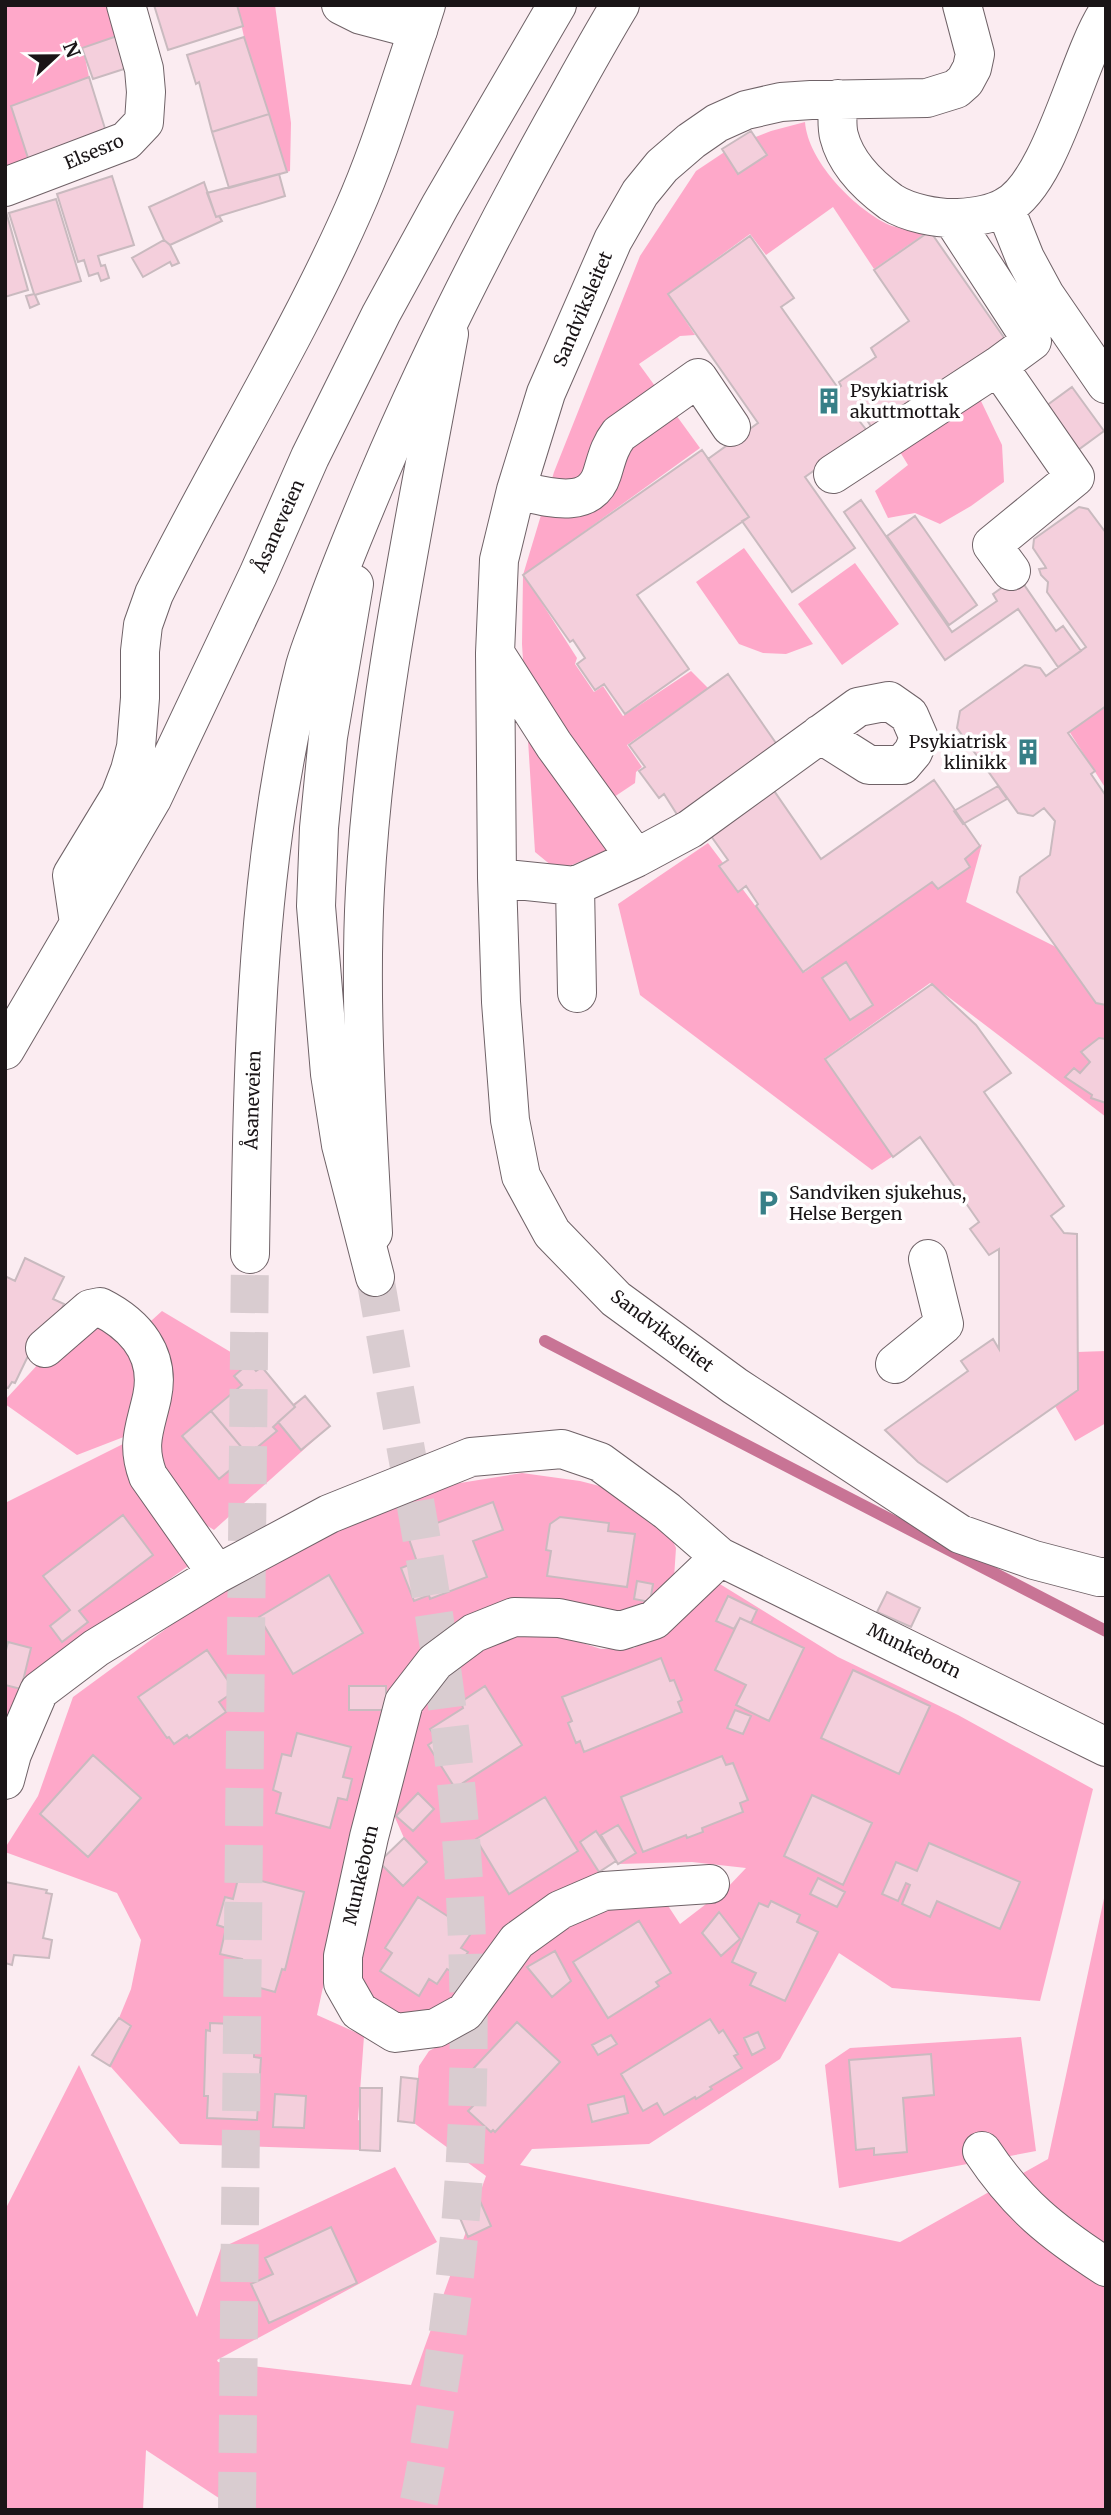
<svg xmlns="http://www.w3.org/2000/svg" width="1111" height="2515" font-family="Merriweather,serif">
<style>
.green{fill:#fea8c9}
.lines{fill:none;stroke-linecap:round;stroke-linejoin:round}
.stream{stroke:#c87495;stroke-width:12}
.building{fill:#f4cfdc;stroke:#c9babf;stroke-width:2}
.highway-tunnel{stroke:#d9ccd0;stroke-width:38;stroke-dasharray:38 19;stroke-linecap:butt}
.minor-casing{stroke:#6f6267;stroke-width:40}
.highway-casing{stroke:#6f6267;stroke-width:40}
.minor{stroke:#fff;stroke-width:38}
.highway{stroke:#fff;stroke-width:38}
.labels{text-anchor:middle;stroke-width:7;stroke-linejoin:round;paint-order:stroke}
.street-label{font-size:18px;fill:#1a1517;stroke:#fff}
.poi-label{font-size:18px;fill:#1a1517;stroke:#fff;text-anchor:start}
</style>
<rect width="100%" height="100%" fill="#fbecf1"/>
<path class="green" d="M5,5H115L123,34L83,48L89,77L11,106L29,161L5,168Z
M237,5H275L291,123L290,171L287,172L244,37Z
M805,122C808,161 853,207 887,224C899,230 917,229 930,230L874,269L833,207L766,255L750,234L668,294L695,335L680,336L639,364L700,448L524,575L577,658L575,664L594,692L603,686L623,716L691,671L708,688L627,745L642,767L636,772L635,783L608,801L614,847L558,871L535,852L522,644L523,575L554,472L640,256L696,171L735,145L771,131Z
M966,399L981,401L1002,445L1004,482L971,506L940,524L915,513L888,518L875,491L908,465L897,447Z
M744,548L813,644L786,654L763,653L739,644L696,582Z
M855,563L899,624L842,665L798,604Z
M1106,705V789L1069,731Z
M708,843L805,972L982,844L966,902L1056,947L1096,1003L1106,1004V1039L1100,1038L1081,1051L1097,1067L1106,1071V1117L930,983L825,1058L893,1156L872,1170L640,995L618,904Z
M162,1311L249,1363L256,1371L262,1367L293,1404L305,1396L330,1426L214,1530L187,1513L153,1467L141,1330Z
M103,1318L145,1371L134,1433L77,1455L5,1404V1400L41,1361Z
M1106,1351V1423L1075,1441L1055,1406L1077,1390V1352Z
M123,1444L191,1564L57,1659L5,1734V1503Z
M522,1473L580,1481L619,1491L669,1532L676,1548L674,1578L641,1610L451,1628L346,1880L317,2015L364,2036L358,2120L361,2121L360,2150L180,2144L110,2066L92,2055L119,2018L131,1989L141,1940L117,1893L5,1852V1848L38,1796L73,1697L208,1598L342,1522L435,1487Z
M715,1581L838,1657L958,1715L1093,1789L1040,2001L892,1988L839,1953L780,2059L649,2144L532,2149L520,2165L900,2242L1048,2159L1106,1889V2510H237L146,2450L143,2510H5V2210L79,2065L197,2317L221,2248L395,2167L437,2242L217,2360L218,2362L411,2385L486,2176L414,2123L419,2066L429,2051L452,2039L520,1958L582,1914L659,1892L680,1924L727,1888L746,1868L692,1862L618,1864L616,1861L508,1931L457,2010L423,2023L374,2007L357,1971L379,1862L404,1838L389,1804L421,1712L437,1685L461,1660L513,1636L537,1633L573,1640L601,1649L634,1648L674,1624Z
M1021,2037L1036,2151L839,2188L825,2065L850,2048Z"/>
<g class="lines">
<path class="stream" d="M545,1341L1106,1631"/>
</g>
<path class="building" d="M154,5H237L243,26L168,50Z
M123,34L124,69L93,79L82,48Z
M244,37L269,114L212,132L199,82L196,84L187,55Z
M89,77L107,135L29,161L11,106Z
M269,114L287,172L229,188L212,132Z
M751,131L767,155L738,174L722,149Z
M279,174L285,196L216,217L207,193Z
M112,176L134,245L98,256L101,266L105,265L109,278L101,281L98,273L89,276L84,260L78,262L57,194Z
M204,182L216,217L219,216L222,221L170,245L164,240L149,207Z
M56,199L81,281L35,295L39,304L30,308L26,296L34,294L9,213Z
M5,208L28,290L5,297Z
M930,231L1005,339L874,431L863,414L857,418L868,432L805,477L855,548L792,592L742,521L749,517L708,459L758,423L668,294L750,236L794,298L781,307L838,388L841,386L839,382L876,357L871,348L909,321L874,270Z
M164,240L170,245L179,263L172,266L170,262L143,277L132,258Z
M1072,387L1104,431L1078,450L1046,406Z
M702,450L749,517L637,595L689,669L625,714L604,684L595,690L577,664L585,658L573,640L570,642L523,575Z
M861,500L952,632L997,601L993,594L1018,576L1056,631L1063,626L1081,651L1058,667L1018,609L945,660L844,512Z
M1079,507L1088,509L1106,533V706L1068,733L1095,771L1091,774L1106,796V1005L1096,1003L1017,892L1020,877L1050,855L1055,821L1044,808L1033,816L1018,813L957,728L960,711L1025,665L1040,668L1046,676L1086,647L1047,592L1048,582L1041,575L1039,569L1046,568L1045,566L1033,548L1034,539Z
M915,516L977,605L949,625L887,536Z
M728,674L778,746L678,816L664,794L659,798L639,771L645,767L629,745Z
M934,780L980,846L965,859L970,867L938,889L932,882L803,972L756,906L758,904L746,886L738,892L719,866L728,860L706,829L770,785L821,859Z
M998,786L1007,799L963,824L954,811Z
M846,962L873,1005L850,1020L822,978Z
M932,984L976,1025L1011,1073L984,1092L1064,1206L1051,1216L1064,1233L1077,1234L1078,1390L947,1482L918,1462L885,1430L968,1371L961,1361L993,1339L999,1349V1249L989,1255L970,1229L979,1222L920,1137L893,1157L825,1059Z
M1099,1038L1106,1039V1103L1091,1098L1092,1095L1065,1077L1074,1068L1080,1073L1090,1062L1081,1052Z
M25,1258L64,1277L53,1299L64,1304L50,1334L41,1329L15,1383L12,1382L8,1388L5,1387V1276L15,1281Z
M249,1363L256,1371L262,1367L295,1407L273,1427L277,1431L248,1455L211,1411L242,1385L234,1376Z
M305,1396L330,1426L301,1450L278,1422L295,1407L294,1405Z
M211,1411L248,1455L219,1479L182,1436Z
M493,1502L503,1530L473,1541L487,1577L430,1599L429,1595L414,1601L401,1568L417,1562L409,1539L436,1529L434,1524Z
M123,1515L153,1555L79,1611L88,1622L62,1642L50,1626L70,1610L43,1576Z
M560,1517L609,1523L608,1531L635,1534L627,1587L547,1576L551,1551L546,1550L550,1524Z
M329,1575L363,1633L293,1674L259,1617Z
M637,1581L653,1584L650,1602L634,1599Z
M887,1592L920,1608L911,1627L877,1612Z
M728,1596L757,1610L751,1623L740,1618L734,1629L716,1621Z
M740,1618L804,1648L769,1721L736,1705L746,1685L715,1670Z
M8,1642L31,1648L21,1689L5,1685V1654Z
M207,1650L235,1691L219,1702L226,1712L189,1738L187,1735L174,1744L169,1737L167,1738L138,1697Z
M661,1658L670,1681L674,1680L682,1700L678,1702L682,1712L584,1752L580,1741L576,1743L568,1723L572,1721L562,1697Z
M853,1670L930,1706L899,1774L821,1738Z
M349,1686H386V1710H349Z
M485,1686L522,1745L455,1788L428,1745L437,1739L430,1729L463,1708L461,1702Z
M735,1710L751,1716L743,1734L727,1728Z
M297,1733L351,1747L343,1777L352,1779L347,1800L338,1798L330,1828L276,1813L281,1793L273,1790L282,1754L291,1756Z
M93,1755L141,1798L88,1857L40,1814Z
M722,1756L726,1765L733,1763L748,1800L740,1803L743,1812L702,1828L703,1832L687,1838L686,1835L643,1852L621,1797Z
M418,1793L434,1809L413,1831L396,1816Z
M812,1795L872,1823L843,1885L784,1856Z
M545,1797L578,1851L509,1894L476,1839Z
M618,1825L636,1853L618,1864L601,1835Z
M596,1831L616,1861L599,1872L580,1842Z
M404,1838L427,1862L403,1886L379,1862Z
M929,1843L1020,1882L1000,1929L937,1901L930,1917L902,1904L910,1885L906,1883L898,1901L882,1894L896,1862L917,1871Z
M239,1875L304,1892L285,1970L282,1969L275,1992L235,1981L242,1959L220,1954L226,1928L217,1925L225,1897L233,1899Z
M818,1878L845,1892L837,1907L810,1894Z
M5,1882L47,1890L46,1893L52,1894L43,1938L52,1940L49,1958L14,1955L12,1965L5,1963Z
M418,1897L472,1932L461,1948L468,1952L454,1973L447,1969L437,1984L429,1979L419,1996L380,1971L392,1953L385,1948Z
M771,1901L800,1915L797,1922L818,1932L785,2001L750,1985L756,1973L732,1962L759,1903L768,1907Z
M719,1912L740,1939L721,1956L702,1933Z
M639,1921L671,1973L656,1982L659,1986L608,2018L573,1962Z
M555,1951L571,1981L552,1997L527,1967Z
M119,2018L131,2026L110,2066L92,2055Z
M710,2019L719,2033L723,2030L738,2054L734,2056L742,2068L710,2087L712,2089L696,2099L695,2097L664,2115L657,2103L643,2111L621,2074Z
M517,2022L560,2062L495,2132L493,2130L491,2132L468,2111L476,2103L457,2086Z
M210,2023L255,2025L254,2057L261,2058L257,2120L207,2118L208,2096H204L206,2030L210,2031Z
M758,2032L765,2048L752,2055L744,2038Z
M611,2035L617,2044L598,2055L592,2045Z
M931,2054L934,2095L903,2098L907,2152L874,2155V2148L856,2150L849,2060Z
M401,2077L418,2079L414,2123L398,2121Z
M360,2088H382L380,2151L360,2150Z
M275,2094L306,2096L304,2128L273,2127Z
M624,2096L628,2113L592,2122L588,2105Z
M480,2201L491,2226L468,2237L457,2211Z
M331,2227L357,2283L269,2323L251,2284L273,2274L265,2258Z"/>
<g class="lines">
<path class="highway-tunnel" d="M375,1277C404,1444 439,1615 456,1783C477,1990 473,2200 436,2405C430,2440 425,2475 417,2510
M237,2510L250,1254"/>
<g class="minor-casing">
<path id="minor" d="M341,5L361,15L418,30L426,5
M962,5L975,54L972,68L965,81L956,89L927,98L811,100L781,102L746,110L717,123L691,141L662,166L640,193L613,240L546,393L516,490L499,560L495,653L497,878L501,1002L510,1120L521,1176L552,1233L616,1299L735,1386L960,1534L1034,1560L1099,1577H1106
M838,99C838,110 836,125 839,136C846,164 869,186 891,202C908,213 938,219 958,218C974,217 991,215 1005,207C1051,184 1077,61 1106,15
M5,187L126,141L144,122L146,92L144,69L126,5
M1005,208L1025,258L1045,295L1106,384
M998,366L1075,477L992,545L1011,571
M833,474L998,366L1032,341L952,218
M516,490C544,496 590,512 602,474C607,458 609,447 619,434L698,378L731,427
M495,653L554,745L636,858L690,829L858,707L889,701L909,715L919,738L913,752L902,765H869L820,734
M497,878L575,886
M577,993L575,886L636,858
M373,1233C367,1118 359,1003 365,889C375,702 416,517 449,334
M45,1348L90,1309L100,1307C136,1325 161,1355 152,1397C145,1429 136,1444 148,1476L217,1574
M895,1364L944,1324L928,1259
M5,1780L12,1754L39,1691L96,1648L217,1574L329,1514L471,1457L562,1449L600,1462L667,1511L720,1557L1106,1747
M710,1884L604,1891L560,1910L517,1941L465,2012L436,2028L395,2033L359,2011L343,1983V1956L369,1837L404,1702L435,1662L474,1633L514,1617L559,1618L620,1631L654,1620L720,1557
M982,2151C1018,2205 1052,2232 1106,2267"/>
</g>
<g class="highway-casing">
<path id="highway" d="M354,584L328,737L319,828L316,906L330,1074L341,1145L375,1277
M79,923L72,875L120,796L130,770L136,747L140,698V651L143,625L154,594C218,465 295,342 353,211C379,153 397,91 418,30
M5,1050L152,799L258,575L310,457L381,314L440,206L557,5
M250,1254C253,1057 256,858 305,666C310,648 317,632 323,615C339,569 358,524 377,479C429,356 489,238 554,121C576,82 597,43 620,5"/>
</g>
<use href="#minor" class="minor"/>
<use href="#highway" class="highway"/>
</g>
<defs>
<g id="building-bare" transform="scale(2.1)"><path d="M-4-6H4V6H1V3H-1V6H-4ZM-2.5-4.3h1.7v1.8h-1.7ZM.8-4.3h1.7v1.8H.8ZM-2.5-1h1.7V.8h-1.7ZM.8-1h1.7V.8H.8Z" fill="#377f87" stroke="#fff" stroke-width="2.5" paint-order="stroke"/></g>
<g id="parking-bare" transform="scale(2.1)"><path d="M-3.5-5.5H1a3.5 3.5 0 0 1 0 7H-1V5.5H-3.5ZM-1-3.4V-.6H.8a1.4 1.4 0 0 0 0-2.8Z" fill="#377f87" stroke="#fff" stroke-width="2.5" paint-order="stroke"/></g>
</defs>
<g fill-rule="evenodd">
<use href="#building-bare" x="829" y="401"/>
<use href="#building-bare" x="1028" y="752"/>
<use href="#parking-bare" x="768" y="1203"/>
</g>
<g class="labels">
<g class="street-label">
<text transform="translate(94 152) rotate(-23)" y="6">Elsesro</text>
<text transform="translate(583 309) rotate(-67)" y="6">Sandviksleitet</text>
<text transform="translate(279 526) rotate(-66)" y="6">Åsaneveien</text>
<text transform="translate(253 1100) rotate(-88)" y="6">Åsaneveien</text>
<text transform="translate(662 1331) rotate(37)" y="6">Sandviksleitet</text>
<text transform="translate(914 1651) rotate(26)" y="6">Munkebotn</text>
<text transform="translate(361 1875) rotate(-77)" y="6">Munkebotn</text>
</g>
<g class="poi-label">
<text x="850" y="397">Psykiatrisk<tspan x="850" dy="21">akuttmottak</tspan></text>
<text x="1007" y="748" text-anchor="end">Psykiatrisk<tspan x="1007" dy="21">klinikk</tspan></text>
<text x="789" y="1199">Sandviken sjukehus,<tspan x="789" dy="21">Helse Bergen</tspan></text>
</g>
</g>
<rect width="1111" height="2515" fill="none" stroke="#1a1517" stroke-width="14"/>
<g transform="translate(56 56) rotate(68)" stroke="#ffffff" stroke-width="5" paint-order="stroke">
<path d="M0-5L12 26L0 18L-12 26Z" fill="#1a1517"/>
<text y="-10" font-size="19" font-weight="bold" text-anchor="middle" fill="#1a1517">N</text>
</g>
</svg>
